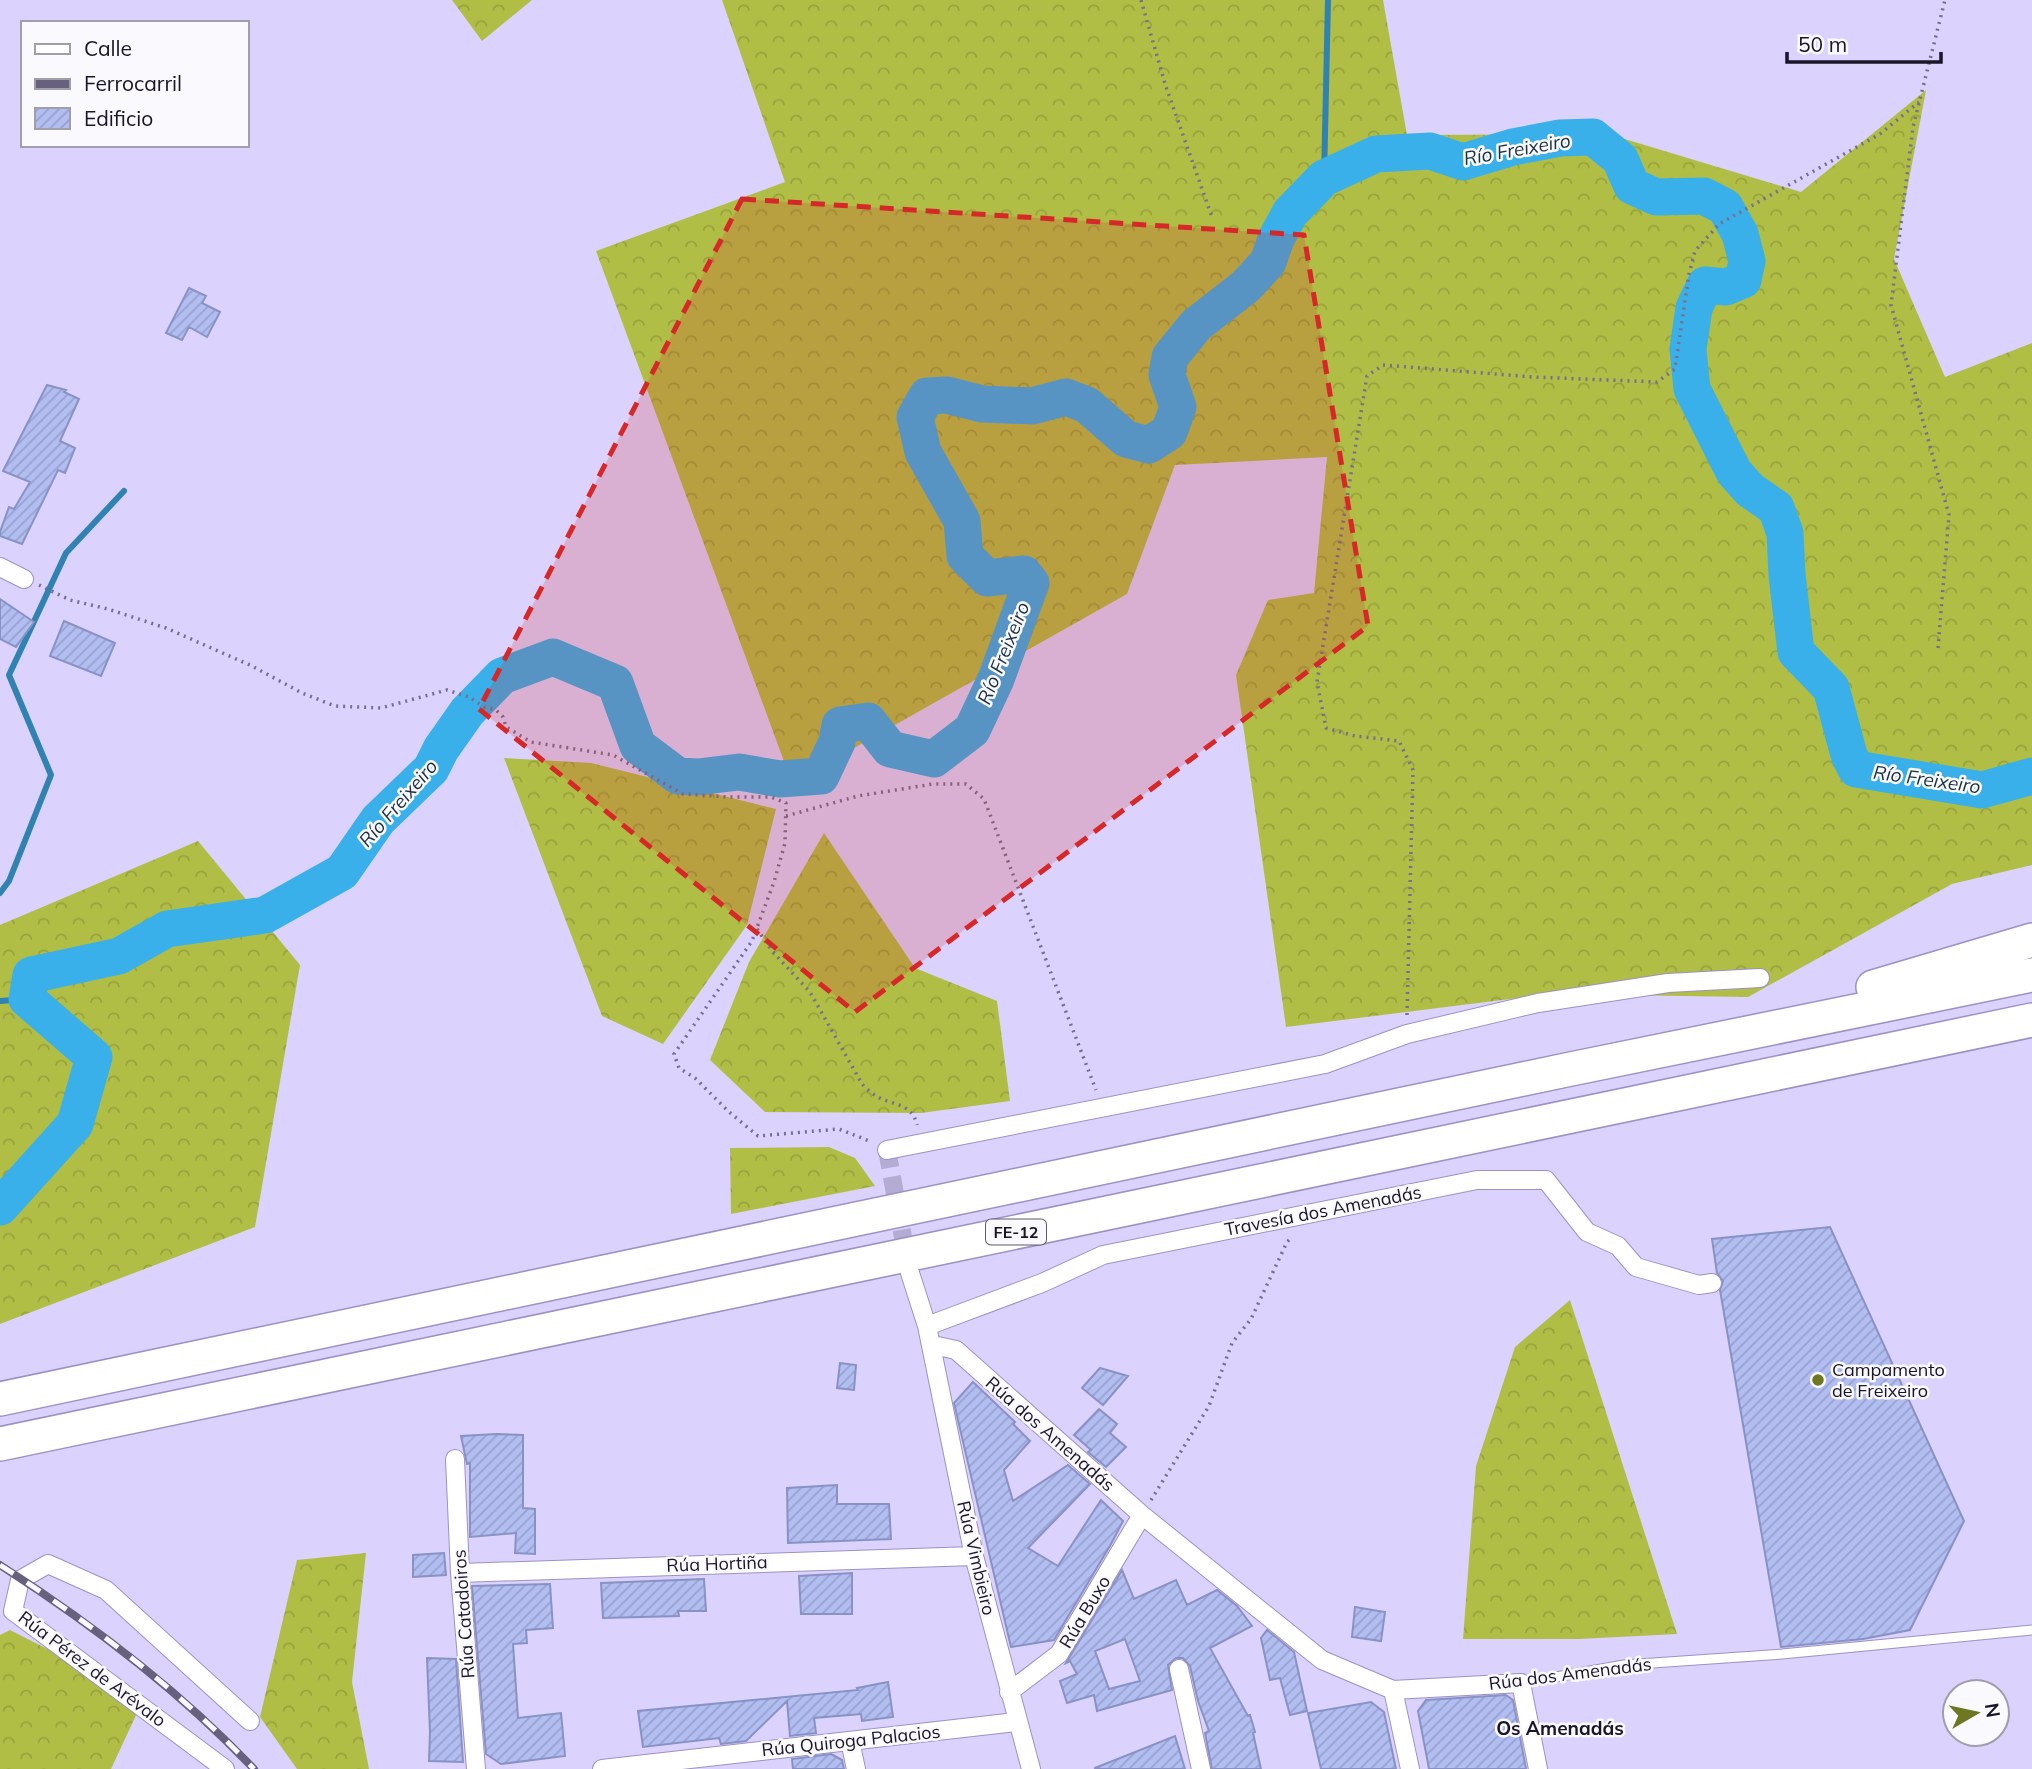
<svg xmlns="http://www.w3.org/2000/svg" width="2032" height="1769" font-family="Mulish,sans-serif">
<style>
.forest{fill:url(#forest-crowns)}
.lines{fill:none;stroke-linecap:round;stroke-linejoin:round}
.stream{stroke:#3082b0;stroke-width:6}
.river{stroke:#39b0ea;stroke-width:37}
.building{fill:url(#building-hatch);stroke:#8892c4;stroke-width:2;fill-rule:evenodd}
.street-tunnel{stroke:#b4acd2;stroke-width:18;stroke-dasharray:18 9;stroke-linecap:butt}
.lane-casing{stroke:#9d91c4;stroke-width:11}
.street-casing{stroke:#9d91c4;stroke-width:20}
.highway-casing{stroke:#9d91c4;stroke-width:36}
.path{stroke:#766f8d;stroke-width:3.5;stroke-dasharray:2 5;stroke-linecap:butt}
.lane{stroke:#fff;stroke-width:9}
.street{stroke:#fff;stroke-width:18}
.highway{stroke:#fff;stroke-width:33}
.rail-casing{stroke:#68617e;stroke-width:8}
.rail{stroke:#faf9fe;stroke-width:5;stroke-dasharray:16;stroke-linecap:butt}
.marked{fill:#d62828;fill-opacity:0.2;stroke:#d62828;stroke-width:5;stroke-dasharray:14 9;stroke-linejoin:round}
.poi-dot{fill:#6e7721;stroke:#faf9fe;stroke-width:2.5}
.labels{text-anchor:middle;stroke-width:5;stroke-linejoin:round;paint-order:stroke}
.shield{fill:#faf9fe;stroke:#5d5968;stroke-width:2}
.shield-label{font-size:16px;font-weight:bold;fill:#1a1528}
.street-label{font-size:18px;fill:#1a1528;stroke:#faf9fe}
.poi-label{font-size:18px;fill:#1a1528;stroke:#faf9fe;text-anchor:start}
.water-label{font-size:19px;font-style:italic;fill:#19313f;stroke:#faf9fe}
.neighbourhood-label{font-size:19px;font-weight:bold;fill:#1a1528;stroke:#faf9fe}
</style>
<defs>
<pattern id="forest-crowns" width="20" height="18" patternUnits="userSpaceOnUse" patternTransform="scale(1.75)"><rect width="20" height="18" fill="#b1be46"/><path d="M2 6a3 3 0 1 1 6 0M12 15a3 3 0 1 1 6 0" fill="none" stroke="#98a23d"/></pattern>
<pattern id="building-hatch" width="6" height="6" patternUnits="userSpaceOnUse" patternTransform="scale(1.75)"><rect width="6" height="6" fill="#b2bdf1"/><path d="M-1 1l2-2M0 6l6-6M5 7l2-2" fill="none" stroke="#98a2cf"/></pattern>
</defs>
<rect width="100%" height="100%" fill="#dbd2fd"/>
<path class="forest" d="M452,0H532L482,41Z
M722,0H1383L1407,135L1608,134L1801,192L1926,90L1894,259L1945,377L2032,343V865L1952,884L1748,997L1551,994L1286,1027L1236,675L1268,600L1314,593L1327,457L1175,465L1127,594L792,783L596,251L785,182Z
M504,758L591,763L776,809L747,925L663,1044L602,1016Z
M824,833L915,968L997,1001L1010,1101L921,1113L765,1112L710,1060L749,962Z
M198,841L300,965L255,1227L0,1324V925Z
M829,1147L855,1158L875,1186L731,1214L730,1148Z
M1570,1300L1677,1634L1579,1639H1463L1476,1466L1515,1347Z
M366,1553L352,1682L369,1769H297L260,1717L297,1560Z
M10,1630L144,1698L111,1769H0V1635Z"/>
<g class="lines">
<path class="stream" d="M1324,178L1328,0
M0,893L9,881L51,775L9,675L66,553L124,491
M0,1001L27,999"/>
<path class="river" d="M0,1207L75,1124L94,1057L27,999L31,975L119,956L167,929L265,915L342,872L378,820L431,769L441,749L467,712L502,676L553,657L615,683L638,746L678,776L698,777L739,772L780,779L821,776L837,742L840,725L868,721L890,749L934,759L972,730L996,679L1031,583L1024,574L987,578L965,556L962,521L923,452L915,417L927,396L947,395L982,404L1032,406L1066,397L1087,405L1126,439L1149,445L1169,432L1178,407L1167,375L1170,357L1196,325L1246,286L1268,262L1276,239L1290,213L1324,178L1376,154L1430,151L1463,162L1513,147L1560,138L1593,137L1620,159L1632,186L1656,197L1704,196L1725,207L1740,234L1747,261L1743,280L1726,287L1705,285L1694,308L1688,349L1692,389L1734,472L1750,490L1776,508L1785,533L1787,575L1796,652L1831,688L1849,755L1856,769L1982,790L2032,776"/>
</g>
<path class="building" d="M189,288L206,296L202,303L220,312L207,337L189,327L182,340L166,333Z
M47,385L66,390L64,392L79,399L60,441L75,448L65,473L58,470L22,544L0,536V532L9,507L14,509L30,482L3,471Z
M0,599L34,622L16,647L0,639Z
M64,621L115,643L101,676L50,656Z
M1830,1227L1964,1521L1910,1630L1863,1639L1781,1647L1720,1290L1723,1281L1717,1273L1712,1239Z
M840,1363L856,1365L854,1390L837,1388Z
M1100,1368L1128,1376L1103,1405L1082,1388Z
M973,1382L1015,1422L1013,1424L1030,1441L1004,1470L1013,1501L1068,1465L1090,1484L1028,1548L1058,1566L1101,1500L1123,1521L1111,1544L1054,1640L1011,1647L954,1403Z
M1099,1409L1117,1424L1110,1433L1126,1447L1106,1467L1088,1452L1091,1450L1074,1435Z
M497,1434L523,1435V1508L535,1509V1554L515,1553L516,1533L470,1537V1463L467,1464L461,1436Z
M837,1485V1504H889L891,1539L788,1543L787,1488Z
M444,1553L446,1575L413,1577V1555Z
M1122,1570L1134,1599L1176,1580L1187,1605L1217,1590L1237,1606L1252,1626L1210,1648L1248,1716L1250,1715L1255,1732L1253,1733L1261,1769H1212L1205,1733L1209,1731L1198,1701L1190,1666L1183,1658H1176L1168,1665L1172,1690L1097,1711L1094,1695L1067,1703L1060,1681L1077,1674L1070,1661L1066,1663ZM1125,1639L1140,1681L1109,1689L1095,1651Z
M852,1573V1614H801L799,1576Z
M704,1579L706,1611H678L679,1616L603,1618L601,1583Z
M550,1584L553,1628L526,1630L527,1643L513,1644L518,1718L561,1713L565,1756L501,1764L486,1754L472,1586Z
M1355,1607L1385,1612L1381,1641L1352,1637Z
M1267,1630L1294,1652L1307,1711L1290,1715L1280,1678L1270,1680L1261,1638Z
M427,1658L456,1659L463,1762L429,1761L430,1732Z
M888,1682L893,1717L862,1721L861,1714L814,1718L816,1733L790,1736L787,1701L746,1741L721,1744L719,1738L643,1747L638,1711L858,1690L857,1688Z
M1506,1695L1513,1700L1526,1769H1429L1418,1711L1426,1700Z
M1371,1702L1384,1712L1396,1769H1321L1308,1713Z
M1175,1736L1185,1769H1095V1768Z
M831,1754L842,1760L844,1769H793L792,1759Z"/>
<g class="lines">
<path class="street-tunnel" d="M887,1150L907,1259"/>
<g class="lane-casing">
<path id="lane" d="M1521,1683L1624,1665L1782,1654L2032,1630"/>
</g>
<g class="street-casing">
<path id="street" d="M0,567L24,579
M887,1150L1325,1064L1407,1034L1538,1003L1668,983L1760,978
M910,1273L927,1326
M933,1345L956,1350L1142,1515L1322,1660L1393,1690L1521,1683L1538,1769
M455,1459L460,1573L476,1769
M460,1573L974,1556
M1179,1669L1201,1769
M1393,1690L1410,1769
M1009,1692L1059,1654L1142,1515
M850,1741L856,1769
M225,1769L13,1611L20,1580L48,1564L106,1590L250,1721
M602,1769L1016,1722
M1031,1769L974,1556L927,1326L1042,1283L1103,1255L1477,1180H1546L1587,1232L1618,1246L1636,1267L1699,1285L1712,1283"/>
</g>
<g class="highway-casing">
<path id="highway" d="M1873,987L2032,940
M0,1399L1566,1070L2032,975
M0,1444L2032,1020"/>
</g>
<path class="path" d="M1141,0L1166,87L1212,217
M39,585L70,600L108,609L166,628L252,666L302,693L335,706L381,708L447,690L469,697L484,707L496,710L503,717L506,727L531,742L613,755L683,794L729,797H771L786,803L785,843L774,882L752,941L674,1054L679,1068L695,1078L728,1111L758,1136L839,1129L872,1142
M1938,648L1949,515L1891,305L1913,127L1945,0
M786,816L858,796L933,784H966L984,799L1096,1090
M757,929L772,951L810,992L862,1084C866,1088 871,1093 876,1096C892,1106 912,1102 917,1125
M1407,1015L1413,770L1399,741L1355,736L1326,728L1317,682L1367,376L1383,365L1533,377L1657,382L1675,369L1689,274L1695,251L1719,224L1880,134L1919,102
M1151,1500L1209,1406L1232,1343L1251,1319L1287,1242L1292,1237"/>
<use href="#lane" class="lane"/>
<use href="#street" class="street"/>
<use href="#highway" class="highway"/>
<g class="rail-casing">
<path id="rail" d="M0,1565C92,1624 179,1690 254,1769"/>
</g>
<use href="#rail" class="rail"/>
</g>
<path class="marked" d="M742,199L1304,235L1368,626L855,1012L479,709Z"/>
<circle class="poi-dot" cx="1818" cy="1380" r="7"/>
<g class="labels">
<rect class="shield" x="986" y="1219.5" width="60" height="25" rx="5"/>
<g class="shield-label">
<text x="1016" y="1238">FE-12</text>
</g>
<g class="street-label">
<text transform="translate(1323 1211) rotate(-11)" y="6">Travesía dos Amenadás</text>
<text transform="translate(1050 1434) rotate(41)" y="6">Rúa dos Amenadás</text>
<text transform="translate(976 1558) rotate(77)" y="6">Rúa Vimbieiro</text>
<text transform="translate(717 1564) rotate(-2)" y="6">Rúa Hortiña</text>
<text transform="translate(1085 1612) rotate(-59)" y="6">Rúa Buxo</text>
<text transform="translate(464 1614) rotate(-94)" y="6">Rúa Catadoiros</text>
<text transform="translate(92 1669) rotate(37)" y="6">Rúa Pérez de Arévalo</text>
<text transform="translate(1570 1674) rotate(-7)" y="6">Rúa dos Amenadás</text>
<text transform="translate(851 1741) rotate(-6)" y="6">Rúa Quiroga Palacios</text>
</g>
<g class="poi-label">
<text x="1832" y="1376">Campamento<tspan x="1832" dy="21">de Freixeiro</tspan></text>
</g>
<g class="water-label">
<text transform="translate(1517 149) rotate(-10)" y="7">Río Freixeiro</text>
<text transform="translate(1003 653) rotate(-68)" y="7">Río Freixeiro</text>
<text transform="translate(1927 779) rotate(8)" y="7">Río Freixeiro</text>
<text transform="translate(398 803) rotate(-49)" y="7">Río Freixeiro</text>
</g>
<g class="neighbourhood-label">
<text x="1560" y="1735">Os Amenadás</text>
</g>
</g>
<rect x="21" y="21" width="228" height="126" fill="#faf9fe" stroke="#a09ea8" stroke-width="2"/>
<rect x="35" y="44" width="35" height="10" fill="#ffffff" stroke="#a09ea8" stroke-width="2"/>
<text x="84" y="56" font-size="21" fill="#1a1528">Calle</text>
<rect x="35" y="79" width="35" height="10" fill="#68617e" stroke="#a09ea8" stroke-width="2"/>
<text x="84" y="91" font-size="21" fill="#1a1528">Ferrocarril</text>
<rect x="35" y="108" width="35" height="21" fill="url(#building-hatch)" stroke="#a09ea8" stroke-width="2"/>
<text x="84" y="126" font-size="21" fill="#1a1528">Edificio</text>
<g transform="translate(1976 1713) rotate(81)"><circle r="33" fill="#faf9fe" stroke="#a09ea8" stroke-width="2"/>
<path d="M0-5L12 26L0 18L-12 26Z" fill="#6e7721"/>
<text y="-10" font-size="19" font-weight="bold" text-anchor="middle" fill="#1a1528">N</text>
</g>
<path d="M1787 52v10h154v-10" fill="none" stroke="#1a1528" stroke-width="3.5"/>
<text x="1798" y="52" font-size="21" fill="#1a1528" stroke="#faf9fe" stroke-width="5" paint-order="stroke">50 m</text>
</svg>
